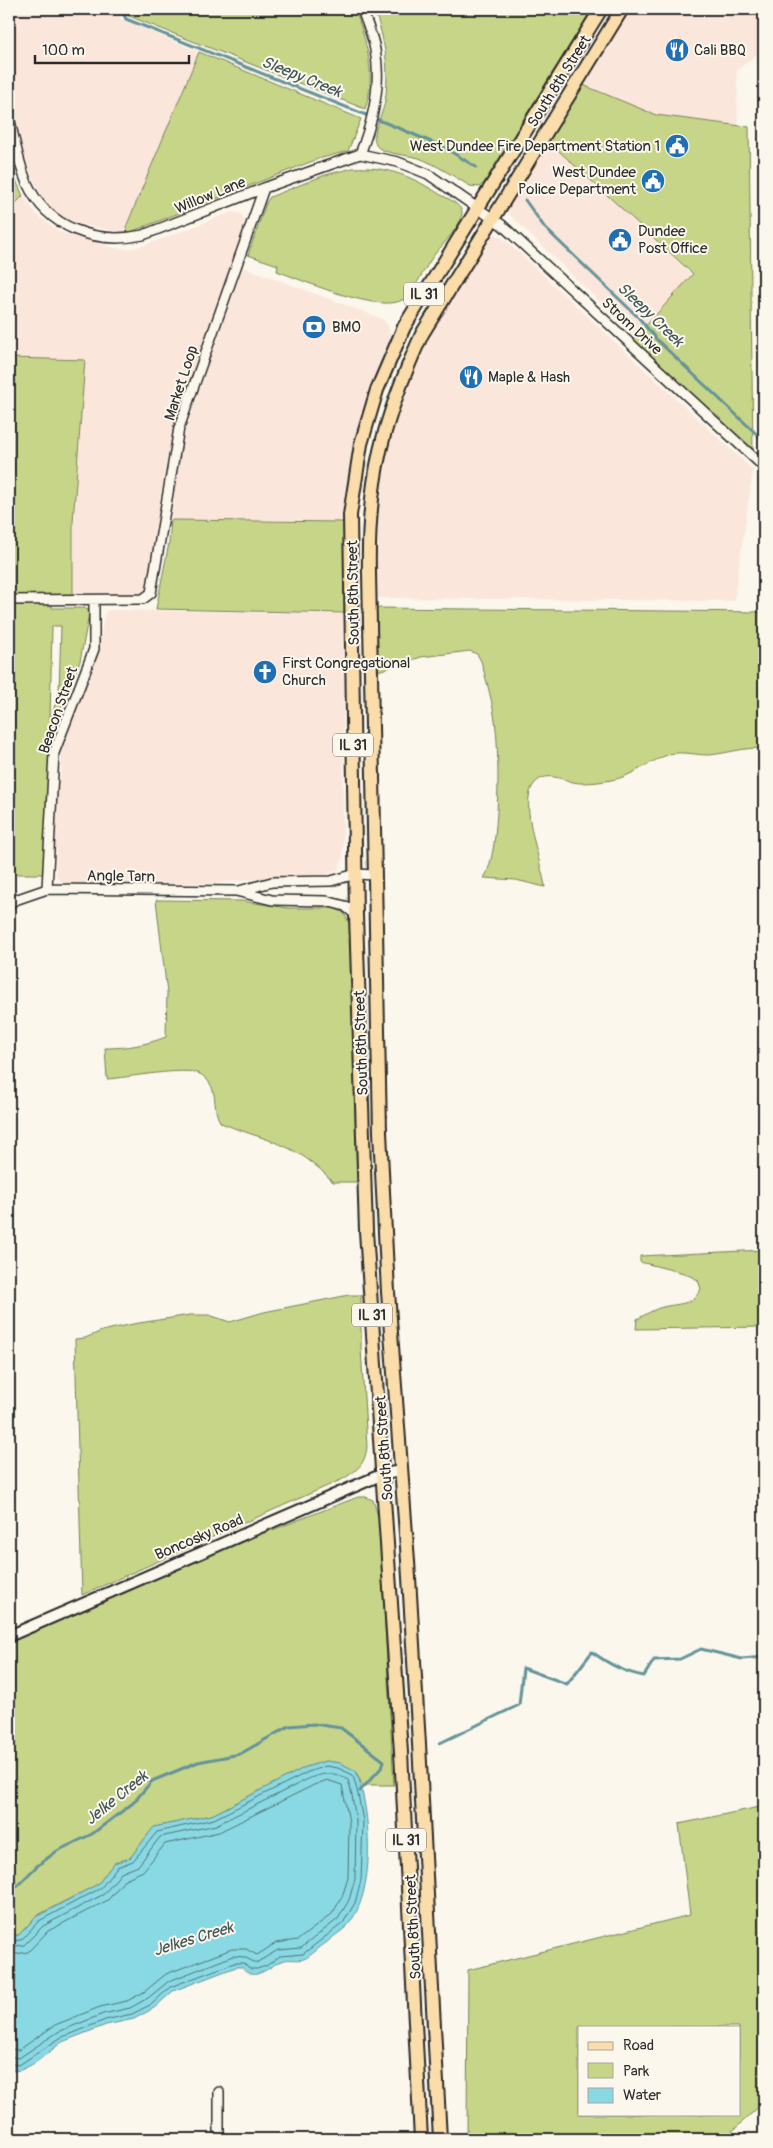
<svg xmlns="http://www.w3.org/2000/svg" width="773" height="2148" font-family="Pangolin,sans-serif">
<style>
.built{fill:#fbe6dc}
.green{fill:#c7d588;stroke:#79805a;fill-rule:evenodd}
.water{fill:#89d9e4;stroke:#63939a}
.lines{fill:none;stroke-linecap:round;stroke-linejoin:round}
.shore{stroke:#517175;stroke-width:1}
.stream{stroke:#63939a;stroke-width:3}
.minor-casing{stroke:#2b2b2b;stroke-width:12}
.tertiary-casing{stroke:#2b2b2b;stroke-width:14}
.primary-casing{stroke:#2b2b2b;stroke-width:16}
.minor{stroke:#fbf7ec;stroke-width:9}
.tertiary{stroke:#fbf7ec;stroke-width:10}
.primary{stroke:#faddab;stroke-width:12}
.labels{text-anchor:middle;stroke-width:4;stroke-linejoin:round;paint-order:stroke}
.shield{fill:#fbf7ec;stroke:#696865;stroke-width:1}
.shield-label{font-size:14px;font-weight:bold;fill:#2b2b2b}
.poi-label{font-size:15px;fill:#2b2b2b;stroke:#fbf7ec;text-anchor:start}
.street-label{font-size:15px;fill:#2b2b2b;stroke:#fbf7ec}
.water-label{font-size:16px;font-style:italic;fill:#425659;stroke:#fbf7ec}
</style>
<rect width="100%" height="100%" fill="#fbf7ec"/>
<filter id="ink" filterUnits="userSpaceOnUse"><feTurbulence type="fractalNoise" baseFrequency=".02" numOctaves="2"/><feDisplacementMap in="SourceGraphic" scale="10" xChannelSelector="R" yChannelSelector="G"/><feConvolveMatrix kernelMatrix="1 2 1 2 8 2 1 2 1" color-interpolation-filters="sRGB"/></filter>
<g filter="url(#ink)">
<path class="built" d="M9,9H111L118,11L120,18L199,52L123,233L76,223L63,218L52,209L37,189L22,149L9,99Z
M629,9H764V49L737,70L738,125L656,115L583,85Z
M548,141L692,275L635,336L508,213L511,202Z
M23,196L37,215L60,232L114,248L129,249L148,244L232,212L240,213L245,219L244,229L176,422L165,470L151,566L146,588L140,594L128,596L74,595V522L85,360L9,358V210Z
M496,234L503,238L753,470L734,601L376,598V526L378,503L386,453L397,410L415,366L437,322L488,238Z
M243,267L383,319L388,326L390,334L388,345L374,379L356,436L347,488L344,521L171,520L176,478L187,425Z
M107,610L344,614L343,858L338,870L326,875H292L217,883L72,885L60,881L56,875V789L58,781L61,776L62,750L92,669L100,639L104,615Z"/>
<path class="green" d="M111,9H355C366,41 377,75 365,109Z
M374,9H592L484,183L479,187L470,186C453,176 437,165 419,158C408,155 387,154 379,148C367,140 383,114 385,102C390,69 385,40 374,9Z
M199,52L361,119L348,151L318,159L128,233L126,227Z
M583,85L656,115L749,127L753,455L631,342L693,274L548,141Z
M9,152L14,176L23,196L9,210Z
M353,168C388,166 413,177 441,195C449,199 458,203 462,211C463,224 442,245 434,255C425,267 415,290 404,299C381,315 302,280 277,271L278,265L248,255L266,203L270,197L325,175Z
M9,358L85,360L73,522V595H9Z
M171,520L344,522V613L156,609L169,543Z
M9,600L52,601V608H84L88,610L89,614L80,661L50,735L48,874H9ZM52,626H61L59,693L50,720Z
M376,608L764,612V749C745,746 727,754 708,755C696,755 682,751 670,754C651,760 630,778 611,780C601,782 591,783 581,783C565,783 548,768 534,784C518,803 542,863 545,887L516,880L484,878C501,853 500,745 494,714C491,696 486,679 481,661L477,654L470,651L421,657L378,671Z
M156,900L242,901L288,908H334L344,913L350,925L357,1182H333C296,1142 268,1142 221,1123C212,1111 218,1094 209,1082C207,1080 203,1075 200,1074C186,1066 126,1078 107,1079L105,1048C127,1048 145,1045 166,1037L167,993Z
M764,1250V1327L636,1329L637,1319C645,1315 654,1309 663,1307C679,1303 692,1306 701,1289L698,1280L684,1273L640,1262V1256Z
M349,1295H361V1348L367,1447C365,1465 357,1470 343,1479L82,1595L75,1339L85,1338L102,1331L133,1324L190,1315H209L230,1322L264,1312Z
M358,1497H366L373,1500L379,1519L394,1785H362L356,1771L340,1763L326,1761L306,1767L212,1815L154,1827L130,1858L114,1863L98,1884L36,1916L19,1935L9,1936V1641L210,1554Z
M764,1806V2102L724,2139H467L468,1970L690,1915L679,1824ZM579,2027H739V2114H579Z"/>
<path class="water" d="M326,1761L340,1763L356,1771C371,1810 377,1893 347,1926C341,1932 332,1937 326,1943C319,1947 311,1956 304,1959C297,1961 288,1958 281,1961C268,1967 254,1984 242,1967H236L173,1991L154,2008L134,2019L106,2025L62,2042L35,2063L21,2070L13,2071L9,2064V1936L19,1935L36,1917L98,1884L114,1863L130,1858L154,1827L212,1815L306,1767Z"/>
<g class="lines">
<path class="shore" d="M9,1941L21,1940L39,1921L101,1888L117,1867L133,1861L157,1832L214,1819L308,1772L326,1766L338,1768L353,1775L358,1794L363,1821L361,1880L355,1903L343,1923L303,1954L280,1956L266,1966L257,1969H250L243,1963H234L170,1987L152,2004L132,2014L105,2020L60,2038L19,2065L9,2063
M9,1947L24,1945L43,1926L104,1894L121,1873L138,1866L160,1837L216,1825L310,1778C325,1773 334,1771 348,1780L352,1795L356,1821L355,1879L349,1900L338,1919L301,1948L278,1950L256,1963L244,1957L233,1956L169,1981L148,1998L130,2008L103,2014L58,2032L19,2058L9,2056
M9,1955L28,1952L48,1931L108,1900L125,1879L143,1871L165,1844L219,1832L314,1785L327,1780L342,1785L349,1822L348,1878L342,1897L332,1914L298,1940L276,1943L257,1955L246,1949H232L166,1974L144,1992L127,2001L100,2007L55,2025L19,2050L9,2049"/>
<path class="stream" d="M121,9L126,19L401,129L445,148L476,167
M525,200L545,228L639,318L656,339L764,441
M440,1743L519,1705L523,1668L567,1684L592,1652C609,1664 623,1672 644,1676L654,1660L680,1659L701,1649L742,1659L764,1657
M9,1891L15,1888L37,1866L57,1851L92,1834L133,1803L152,1781L198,1762L240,1754L289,1726L314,1724L341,1728L384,1761L382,1767L360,1791"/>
<g class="minor-casing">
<path id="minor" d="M9,116C14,138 18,162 27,183C47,228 96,245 143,235L264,188L360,154L398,162L428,174L502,225L764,467
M360,154C373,121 382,85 375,50C373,36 366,22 362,9
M9,600L143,599L151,593L179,428L264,188
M47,889L54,753L94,649V600
M239,891L272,882L331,881L356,874L375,875
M9,904L15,900L47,889L236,891L272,900L326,901L345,906L356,915
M219,2139V2092"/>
</g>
<g class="tertiary-casing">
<path id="tertiary" d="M9,1636L383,1474L402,1471"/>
</g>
<g class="primary-casing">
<path id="primary" d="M421,2139L401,1752L366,1231L356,915L350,515L361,444L377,390L404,327L601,9
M440,2139L419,1744L408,1561L388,1292L380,1132L369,573C367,479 383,420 422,334L622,9"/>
</g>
<use href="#minor" class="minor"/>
<use href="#tertiary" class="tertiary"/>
<use href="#primary" class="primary"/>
</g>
</g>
<defs>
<g id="restaurant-disc" transform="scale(1.25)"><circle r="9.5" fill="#1f6fb2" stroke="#fbf7ec"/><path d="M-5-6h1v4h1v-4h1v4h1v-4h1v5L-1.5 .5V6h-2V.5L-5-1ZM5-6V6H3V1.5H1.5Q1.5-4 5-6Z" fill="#fff"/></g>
<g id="civic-disc" transform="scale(1.25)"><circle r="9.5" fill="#1f6fb2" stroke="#fbf7ec"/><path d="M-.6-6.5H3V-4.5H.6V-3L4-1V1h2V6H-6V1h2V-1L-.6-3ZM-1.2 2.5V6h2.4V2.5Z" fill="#fff"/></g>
<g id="bank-disc" transform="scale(1.25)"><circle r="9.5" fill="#1f6fb2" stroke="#fbf7ec"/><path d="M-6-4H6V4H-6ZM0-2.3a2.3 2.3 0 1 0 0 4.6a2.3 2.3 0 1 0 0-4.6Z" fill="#fff"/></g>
<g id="church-disc" transform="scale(1.25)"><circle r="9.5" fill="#1f6fb2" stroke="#fbf7ec"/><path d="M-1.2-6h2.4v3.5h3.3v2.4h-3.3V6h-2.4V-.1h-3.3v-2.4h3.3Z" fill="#fff"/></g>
</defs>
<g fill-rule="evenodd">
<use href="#restaurant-disc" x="677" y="50"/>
<use href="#civic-disc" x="677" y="146"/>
<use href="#civic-disc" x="653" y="181"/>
<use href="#civic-disc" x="620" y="240"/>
<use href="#bank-disc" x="314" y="327"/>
<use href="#restaurant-disc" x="471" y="377"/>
<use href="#church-disc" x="265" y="672"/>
</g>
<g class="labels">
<g class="shield">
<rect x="404" y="282.5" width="40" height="23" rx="4"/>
<rect x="333" y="733.5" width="40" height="23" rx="4"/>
<rect x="352" y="1303.5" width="40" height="23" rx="4"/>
<rect x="386" y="1828.5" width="40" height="23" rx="4"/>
</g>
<g class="shield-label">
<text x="424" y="299">IL 31</text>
<text x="353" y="750">IL 31</text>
<text x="372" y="1320">IL 31</text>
<text x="406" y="1845">IL 31</text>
</g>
<g class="poi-label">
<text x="694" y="55">Cali BBQ</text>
<text x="660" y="151" text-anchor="end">West Dundee Fire Department Station 1</text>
<text x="636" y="177" text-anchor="end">West Dundee<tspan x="636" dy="17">Police Department</tspan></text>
<text x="638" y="236">Dundee<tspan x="638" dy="17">Post Office</tspan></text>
<text x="332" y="332">BMO</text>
<text x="488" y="382">Maple &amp; Hash</text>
<text x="282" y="668">First Congregational<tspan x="282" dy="17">Church</tspan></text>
</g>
<g class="street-label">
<text transform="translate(559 81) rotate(-58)" y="5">South 8th Street</text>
<text transform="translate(210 195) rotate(-22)" y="5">Willow Lane</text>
<text transform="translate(632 326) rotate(43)" y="5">Strom Drive</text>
<text transform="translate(181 383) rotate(-72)" y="5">Market Loop</text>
<text transform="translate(353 593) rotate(-91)" y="5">South 8th Street</text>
<text transform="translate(58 710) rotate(-71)" y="5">Beacon Street</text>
<text transform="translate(121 876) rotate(1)" y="5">Angle Tarn</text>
<text transform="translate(361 1043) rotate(-92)" y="5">South 8th Street</text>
<text transform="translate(384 1448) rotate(-94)" y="5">South 8th Street</text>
<text transform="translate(199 1537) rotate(-23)" y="5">Boncosky Road</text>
<text transform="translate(413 1927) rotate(-93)" y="5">South 8th Street</text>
</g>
<g class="water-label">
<text transform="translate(302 76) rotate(22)" y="6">Sleepy Creek</text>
<text transform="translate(651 314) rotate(44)" y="6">Sleepy Creek</text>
<text transform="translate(116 1797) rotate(-39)" y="6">Jelke Creek</text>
<text transform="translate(193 1938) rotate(-17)" y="6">Jelkes Creek</text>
</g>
</g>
<rect width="773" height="2148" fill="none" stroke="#fbf7ec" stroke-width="30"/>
<rect x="15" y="15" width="743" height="2118" fill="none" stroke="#2b2b2b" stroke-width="2" filter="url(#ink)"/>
<rect x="578" y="2026" width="162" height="90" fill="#fbf7ec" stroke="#a8a59f"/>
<rect x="588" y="2042" width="25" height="8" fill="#faddab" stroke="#a8a59f"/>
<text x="623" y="2050" font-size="15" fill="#2b2b2b">Road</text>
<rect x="588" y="2063" width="25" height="15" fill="#c7d588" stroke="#a8a59f"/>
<text x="623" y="2076" font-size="15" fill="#2b2b2b">Park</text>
<rect x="588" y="2088" width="25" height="15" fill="#89d9e4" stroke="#a8a59f"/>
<text x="623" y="2100" font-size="15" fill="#2b2b2b">Water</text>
<path d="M35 55v8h154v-8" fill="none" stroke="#2b2b2b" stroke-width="2.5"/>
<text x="42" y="55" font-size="15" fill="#2b2b2b" stroke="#fbf7ec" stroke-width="4" paint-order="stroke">100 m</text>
</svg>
